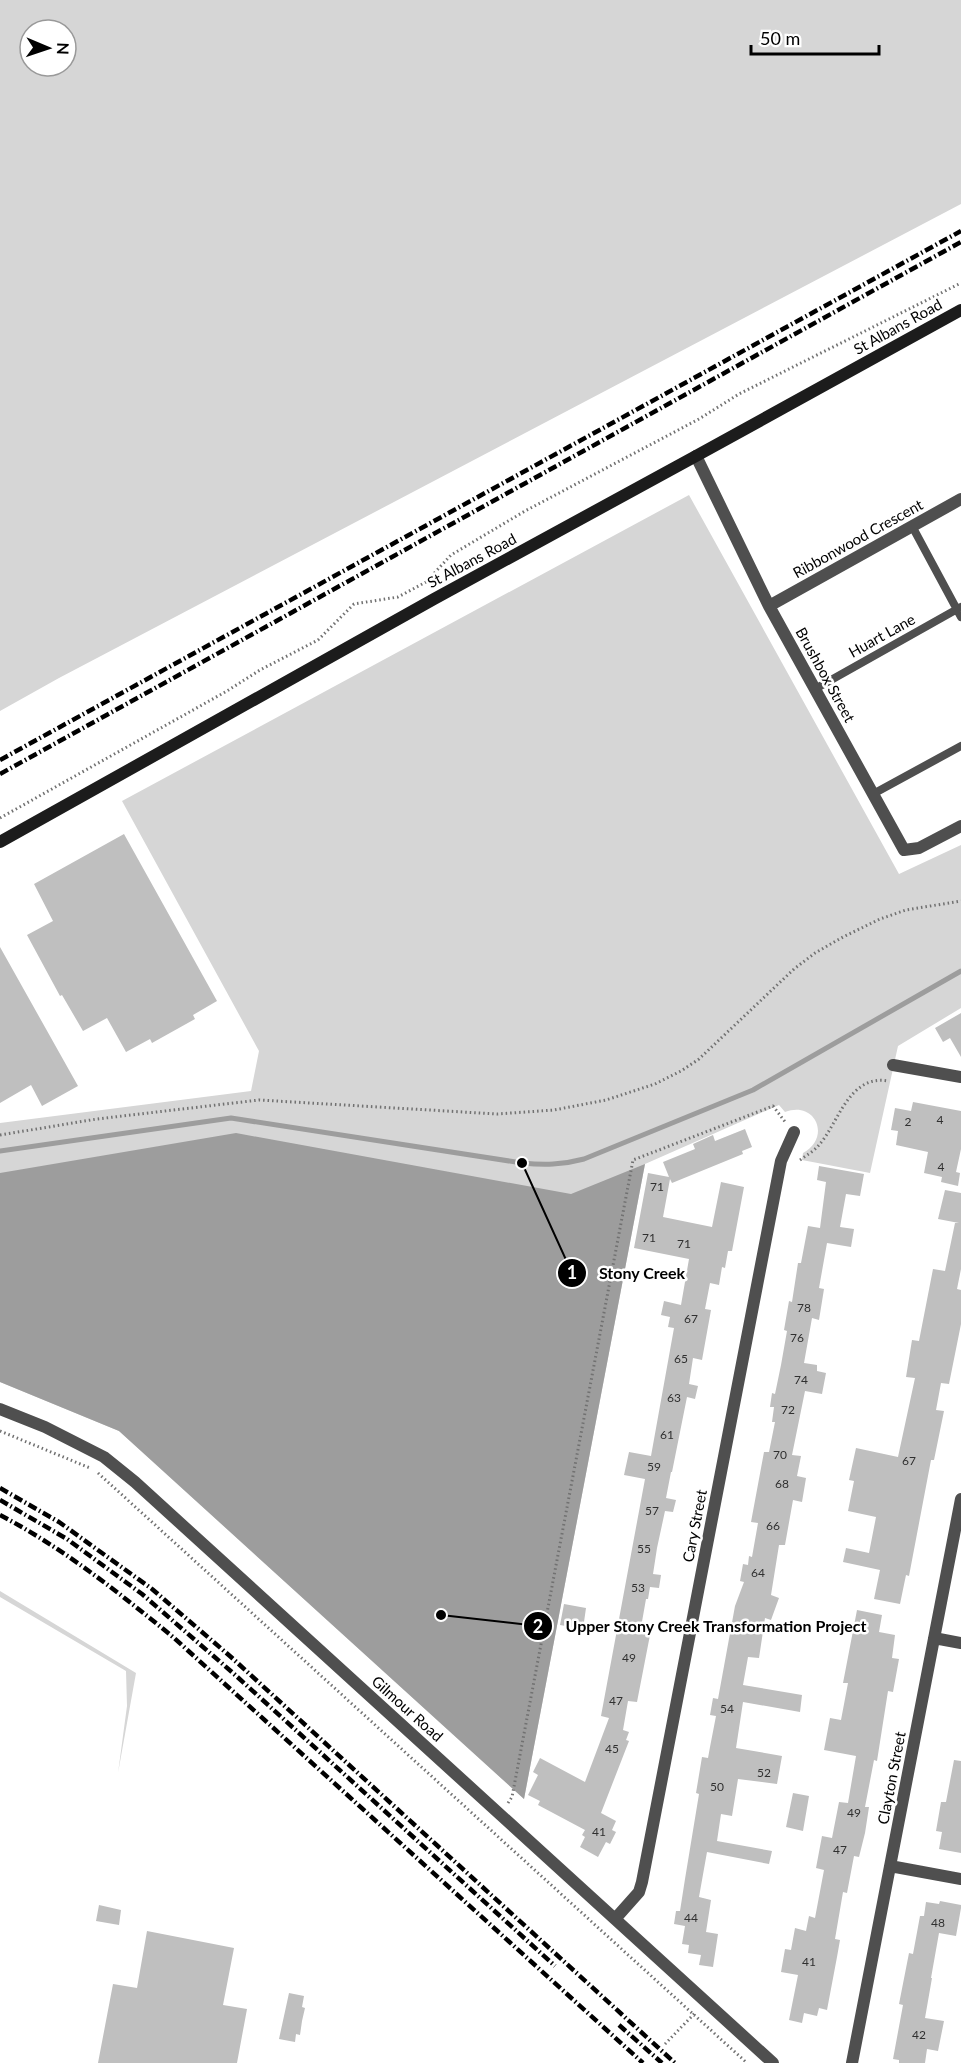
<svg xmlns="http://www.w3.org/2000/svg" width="961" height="2063" font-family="Lato,sans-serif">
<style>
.green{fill:#d6d6d6;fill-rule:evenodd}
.water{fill:#9d9d9d}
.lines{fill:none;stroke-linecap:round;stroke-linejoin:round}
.stream{stroke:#9d9d9d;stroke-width:5}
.building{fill:#bfbfbf}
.path{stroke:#717171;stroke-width:3;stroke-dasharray:1.5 3;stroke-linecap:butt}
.service{stroke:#4f4f4f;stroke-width:8}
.minor{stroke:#4f4f4f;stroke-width:12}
.secondary{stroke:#1c1c1c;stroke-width:12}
.rail{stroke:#000;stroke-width:4.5;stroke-dasharray:9 3 1.5 3;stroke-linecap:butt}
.labels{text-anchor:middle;stroke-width:5;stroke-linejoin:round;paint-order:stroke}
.number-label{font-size:12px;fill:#303030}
.street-label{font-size:15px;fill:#000;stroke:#fff}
.leader{fill:none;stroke:#000;stroke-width:2}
.callout-dot{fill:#000;stroke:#fff;stroke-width:2}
.mark-label{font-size:18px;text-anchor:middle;font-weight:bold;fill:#fff}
.callout-label{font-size:16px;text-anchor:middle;font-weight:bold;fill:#000;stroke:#fff;stroke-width:5;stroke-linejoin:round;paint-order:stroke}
</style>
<rect width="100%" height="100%" fill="#fff"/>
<path class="green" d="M0,0H961V204L59,678L0,711ZM30,30H66V66H30Z
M689,495L899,874L961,845V1008L898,1046L870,1173L802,1160L803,1153C832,1137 815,1100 785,1112L779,1105L645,1164L524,1799L119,1431L0,1382V1123L251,1091L259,1051L122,801Z
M0,1591L136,1673L118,1773L127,1706L126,1671L0,1597Z"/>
<path class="water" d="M236,1133L571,1194L645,1164L524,1799L119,1431L0,1382V1173Z"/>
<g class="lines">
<path class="stream" d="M0,1151L231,1118L522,1163C544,1165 562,1165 584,1159L753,1090L961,971"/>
</g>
<path class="building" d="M124,834L217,1001L193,1015L195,1019L152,1043L150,1039L126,1052L107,1018L83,1031L62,995L60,996L27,935L53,921L34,884Z
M0,947L78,1086L42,1106L31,1085L0,1103Z
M961,1013V1057L950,1038L943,1042L935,1028Z
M913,1102L961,1111V1149L956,1172L960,1173L958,1186L941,1182L942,1177L924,1173L928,1152L896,1145L898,1131L891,1130L895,1108L911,1111Z
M745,1129L752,1147L742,1151L743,1154L672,1183L670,1179L663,1217L712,1227L721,1182L744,1187L732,1251H728L725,1268L722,1267L719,1285L710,1283L705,1309L711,1310L702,1360L693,1358L689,1384L698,1386L695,1399L687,1397L672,1472H671L666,1498L676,1500L673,1512L665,1511L657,1548L653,1574L661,1575L659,1588L650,1587L648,1599H646L640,1633L650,1635L637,1702L628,1701L623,1730L629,1732L626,1740L629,1741L601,1813L616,1821L612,1830L616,1832L610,1844L606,1842L598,1857L580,1847L585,1837L582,1835L585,1830L538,1805L540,1801L528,1795L538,1775L533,1772L540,1758L585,1782L609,1718L601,1716L645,1479L624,1475L629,1452L651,1456L674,1328L668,1327L670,1317L661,1315L664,1301L681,1305L689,1259L634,1248L648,1173L669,1177L663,1162L695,1149L693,1144L713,1135L715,1141Z
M819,1166L864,1174L860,1196L846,1194L840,1227L854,1229L851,1247L827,1243L819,1288L824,1289L819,1320L812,1318L804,1363L817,1365V1371L826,1373L822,1394L805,1391L792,1455L801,1456L797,1476L806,1478L802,1502L793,1500L785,1545H779L771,1595L779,1598L771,1620L765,1618L759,1658L748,1657L743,1685L802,1695L800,1712L743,1702L736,1748L782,1756L777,1784L738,1779L732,1816L721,1814L717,1841L772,1851L769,1864L707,1852L699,1897L711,1900L706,1932L718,1934L713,1967L699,1965L701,1955L688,1953L689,1945L682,1944L685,1926L674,1924L676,1911H680L685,1879L699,1794L696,1793L702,1757L708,1758L710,1747L716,1716L710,1715L713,1698L718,1699L735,1606L744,1582L740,1581L743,1564L748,1565L749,1556L752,1557L758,1523L751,1522L764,1452H769L775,1422H772L774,1407H770L772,1393L775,1394L781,1365L787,1331L784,1330L789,1301L792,1302L798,1263H801L808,1226L820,1228L826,1182L817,1180Z
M945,1190L961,1193V1269L957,1289L961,1290V1324L949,1384L941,1383L936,1410L944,1411L934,1460H931L909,1576L906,1575L900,1604L874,1599L880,1570L843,1562L846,1548L869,1553L876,1517L848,1511L854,1481L849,1480L856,1448L898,1457L915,1378L906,1377L912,1340L919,1341L933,1269L945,1271L955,1223H959L938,1219Z
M564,1604L586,1608L583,1629L560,1625Z
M857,1610L882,1615L879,1632L895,1635L892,1658L899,1659L893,1692L888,1691L877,1761L874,1760L865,1807H869L865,1833L859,1857L854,1856L847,1893L843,1892L835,1939L840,1940L837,1957L827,2010L819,2008L817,2016L804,2013L802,2023L789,2020L798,1975L781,1972L785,1949L791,1950L795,1928L806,1931L809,1916L815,1918L824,1870L816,1868L822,1836L832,1838L839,1802L848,1803L856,1756L824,1750L830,1718L841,1720L848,1683H843Z
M954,1760L961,1761V1853L939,1849L942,1832L936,1831L941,1802H946Z
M793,1793L809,1796L803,1831L786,1827Z
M940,1901L961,1905V1908L956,1936L939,1933L931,1978H932L925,2018L944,2021L938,2051L927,2049L925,2063H899V2060L893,2059L903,2005L899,2004L909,1953L913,1954L920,1916H924L926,1902L939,1904Z
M99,1905L121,1910L119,1925L96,1921Z
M147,1931L234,1948L223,2005L247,2009L237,2063H98L113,1984L137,1988Z
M289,1993L304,1996L302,2007L305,2008L302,2021L300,2035L296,2034L295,2042L279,2039Z"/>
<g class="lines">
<path class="path" d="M0,818L227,691L260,670L318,640L354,604L398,597L426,582L451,555L525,511L699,419L739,394L961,283
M0,1135L97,1119L259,1100L497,1114L554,1110L606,1100L655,1084L681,1071L699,1059L794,969L815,953L843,937L880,919L906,910L961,901
M800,1160C807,1155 814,1151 819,1145C838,1124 849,1074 888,1081
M0,1431L90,1468
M98,1473L747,2063
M508,1803L512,1797L633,1160L773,1106L786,1123
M665,2044L695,2013"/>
<path class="service" d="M912,526L961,617
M815,689L961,607
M873,794L961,746"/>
<path class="minor" d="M696,456L769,606L904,850L919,848L961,826
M769,606L961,499
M893,1065L961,1077
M0,1409L45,1427L104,1457L135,1482L773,2063
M934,1638L961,1643
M890,1866L961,1879
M615,1919L639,1892L642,1882L781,1161L794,1132
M852,2063L961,1499"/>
<path class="secondary" d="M0,842L434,599L696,456L961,310"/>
<path class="rail" d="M0,760L961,231
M0,774L961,242
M0,1488L59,1522L152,1589L231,1657L675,2063
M0,1500L67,1539L142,1594L233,1673L555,1966
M0,1515C63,1548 118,1592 173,1637L643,2063
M619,2025L662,2063"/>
</g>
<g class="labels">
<g class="number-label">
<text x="940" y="1124">4</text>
<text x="908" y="1126">2</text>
<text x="941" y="1171">4</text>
<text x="657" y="1191">71</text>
<text x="649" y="1242">71</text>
<text x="684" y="1248">71</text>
<text x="804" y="1312">78</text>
<text x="691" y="1323">67</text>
<text x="797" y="1342">76</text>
<text x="681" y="1363">65</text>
<text x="801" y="1384">74</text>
<text x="674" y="1402">63</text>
<text x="788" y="1414">72</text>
<text x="667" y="1439">61</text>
<text x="780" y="1459">70</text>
<text x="909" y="1465">67</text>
<text x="654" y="1471">59</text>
<text x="782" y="1488">68</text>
<text x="652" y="1515">57</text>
<text x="773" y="1530">66</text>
<text x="644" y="1553">55</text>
<text x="758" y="1577">64</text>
<text x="638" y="1592">53</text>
<text x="629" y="1662">49</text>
<text x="616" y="1705">47</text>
<text x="727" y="1713">54</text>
<text x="612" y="1753">45</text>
<text x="764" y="1777">52</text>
<text x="717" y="1791">50</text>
<text x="854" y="1817">49</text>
<text x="599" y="1836">41</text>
<text x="840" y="1854">47</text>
<text x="691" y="1922">44</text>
<text x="938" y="1927">48</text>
<text x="809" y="1966">41</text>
<text x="919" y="2039">42</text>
</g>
<g class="street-label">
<text transform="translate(898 327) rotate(-29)" y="5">St Albans Road</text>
<text transform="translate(858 539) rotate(-29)" y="5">Ribbonwood Crescent</text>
<text transform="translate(472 561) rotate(-28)" y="5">St Albans Road</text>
<text transform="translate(882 636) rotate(-29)" y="5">Huart Lane</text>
<text transform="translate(825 675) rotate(61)" y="5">Brushbox Street</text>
<text transform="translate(695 1526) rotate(-79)" y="5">Cary Street</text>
<text transform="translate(407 1709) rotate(42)" y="5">Gilmour Road</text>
<text transform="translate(892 1778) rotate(-79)" y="5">Clayton Street</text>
</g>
</g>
<path class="leader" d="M522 1163L572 1273M441 1615L538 1626"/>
<g class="callout-dot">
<circle cx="522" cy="1163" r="6"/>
<circle cx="441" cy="1615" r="6"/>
<circle cx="572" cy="1273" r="15"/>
<circle cx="538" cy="1626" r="15"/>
</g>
<g class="mark-label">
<text x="572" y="1279">1</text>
<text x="538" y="1633">2</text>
</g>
<g class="callout-label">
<text x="642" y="1279">Stony Creek</text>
<text x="716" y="1632">Upper Stony Creek Transformation Project</text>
</g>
<g transform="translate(48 48) rotate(92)"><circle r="28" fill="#ffffff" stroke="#999999" stroke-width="1.5"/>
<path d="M0-4.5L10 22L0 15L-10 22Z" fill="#000000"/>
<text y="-9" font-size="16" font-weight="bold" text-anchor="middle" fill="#000000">N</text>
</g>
<path d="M751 45v9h128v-9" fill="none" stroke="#000000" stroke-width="3"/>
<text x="760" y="45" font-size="18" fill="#000000" stroke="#ffffff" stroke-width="4.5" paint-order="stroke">50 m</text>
</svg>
